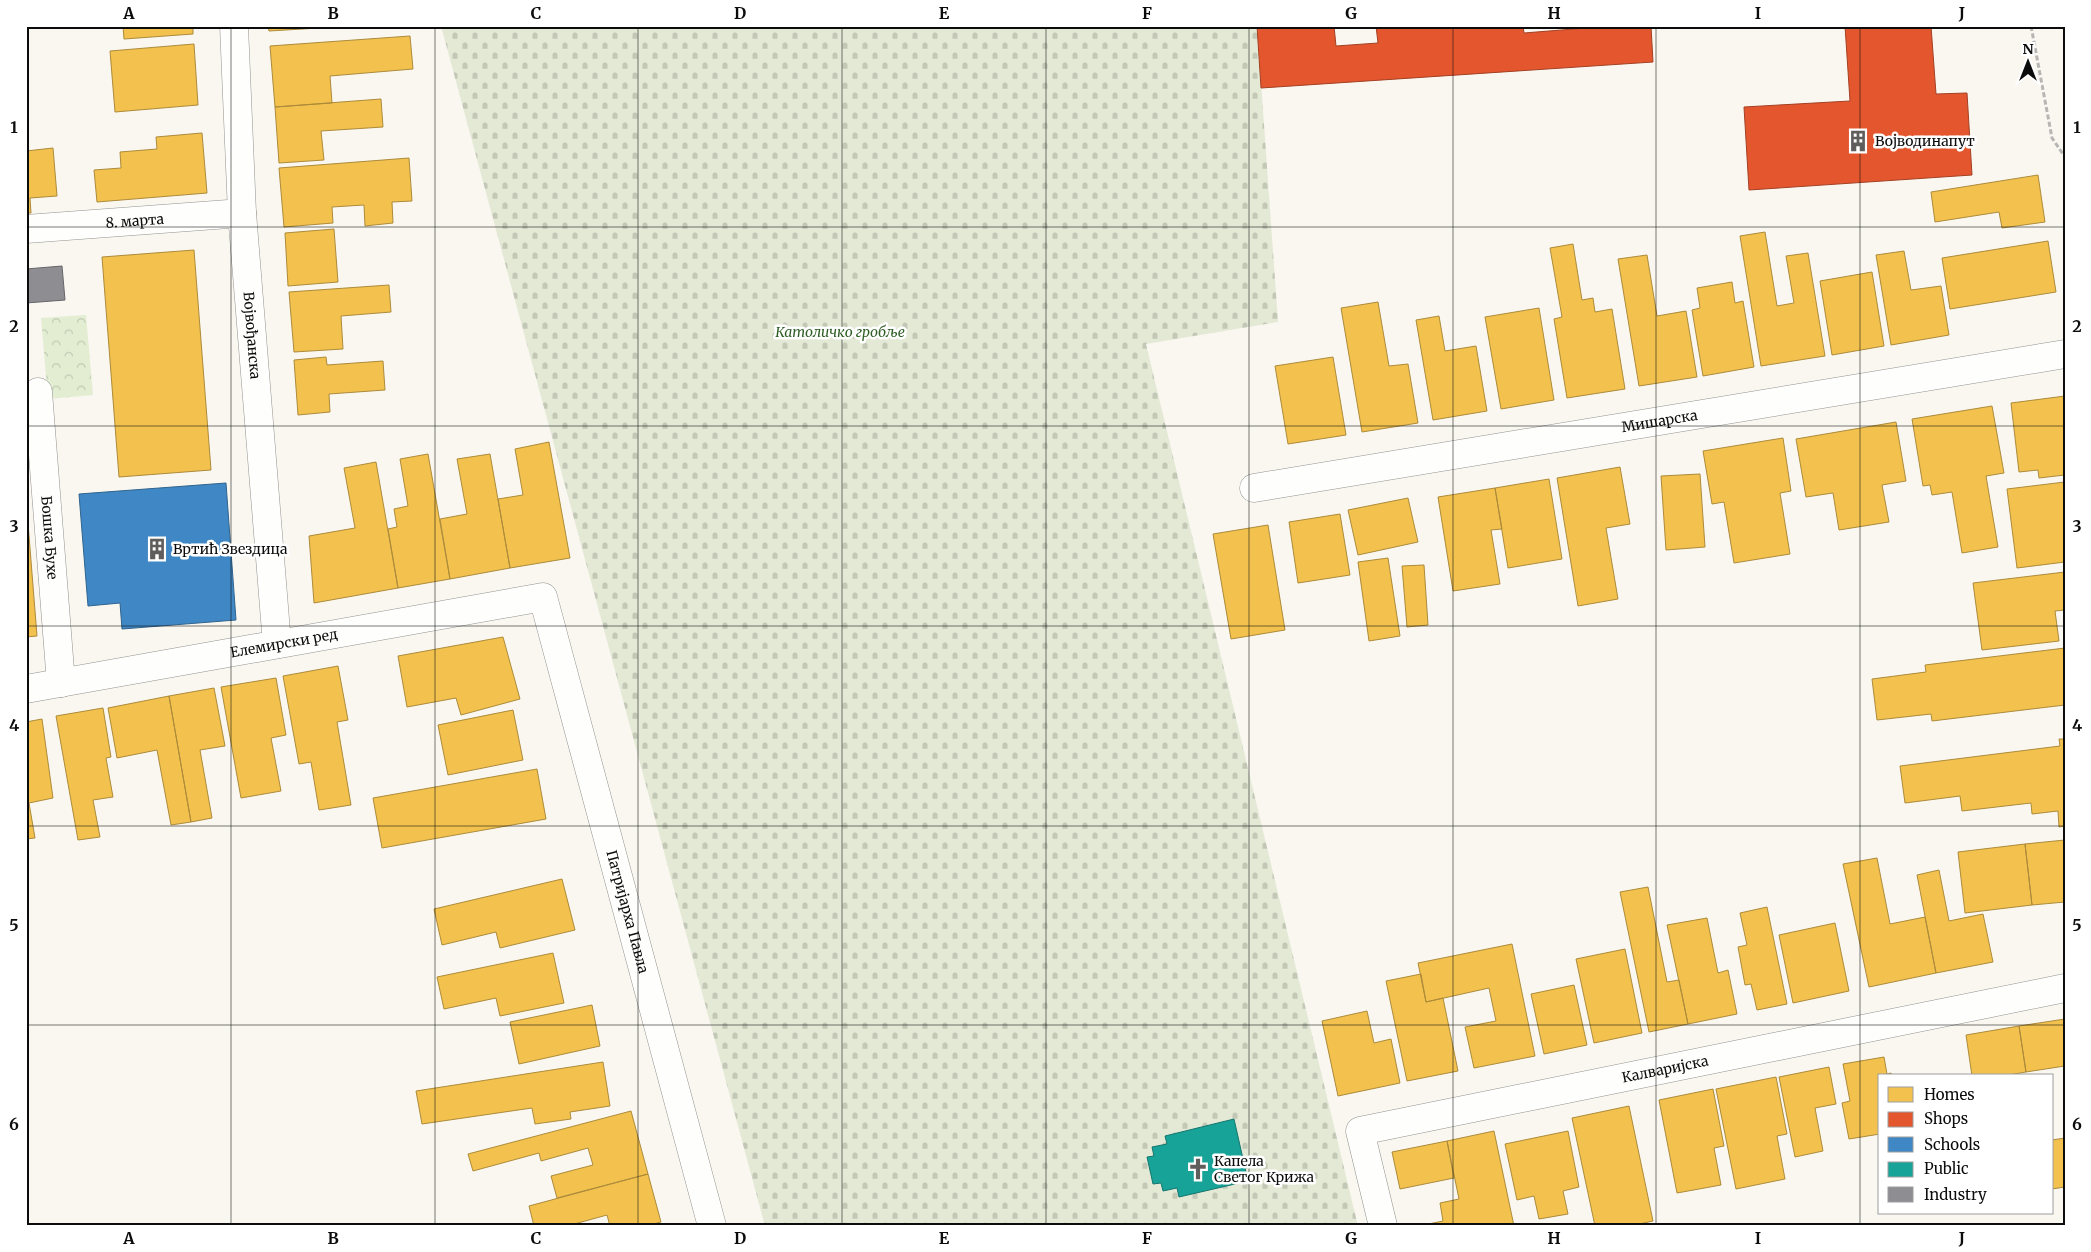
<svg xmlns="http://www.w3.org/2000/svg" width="2091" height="1252" font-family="Merriweather,serif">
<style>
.cemetery{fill:url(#cemetery-stones)}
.park{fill:url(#park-crowns)}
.homes{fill:#f2c14e;stroke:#ad8b3a}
.shops{fill:#e4572e;stroke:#a34024}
.schools{fill:#3f88c5;stroke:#30638e}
.public{fill:#17a398;stroke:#14766e}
.industry{fill:#8d8d92;stroke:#66666a}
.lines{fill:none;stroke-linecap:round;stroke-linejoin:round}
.street-casing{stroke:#93928f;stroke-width:29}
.path{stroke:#b7b6b5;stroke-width:3;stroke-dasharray:5 2.5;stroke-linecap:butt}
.street{stroke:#fefefd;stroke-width:28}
.grid{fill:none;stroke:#0c0c0c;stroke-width:1;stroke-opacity:0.55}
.labels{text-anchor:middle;stroke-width:5;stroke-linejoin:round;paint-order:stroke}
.poi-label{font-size:14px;fill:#0c0c0c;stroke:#fff;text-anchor:start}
.street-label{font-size:14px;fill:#0c0c0c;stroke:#fff}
.park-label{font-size:14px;font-style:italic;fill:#2e5d23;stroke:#fff}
.neatline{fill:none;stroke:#0c0c0c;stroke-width:2}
.grid-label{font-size:16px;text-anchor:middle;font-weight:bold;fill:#0c0c0c}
</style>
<defs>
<pattern id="cemetery-stones" width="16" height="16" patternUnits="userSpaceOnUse" patternTransform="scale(1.25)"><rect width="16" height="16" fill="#e4e9d6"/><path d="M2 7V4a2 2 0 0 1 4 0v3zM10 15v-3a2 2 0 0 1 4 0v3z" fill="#c2c7b6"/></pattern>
<pattern id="park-crowns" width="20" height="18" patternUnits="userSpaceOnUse" patternTransform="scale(1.25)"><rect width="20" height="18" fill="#e2edd2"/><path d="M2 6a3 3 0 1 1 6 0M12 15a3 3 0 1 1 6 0" fill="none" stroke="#c1cab3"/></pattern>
</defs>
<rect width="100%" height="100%" fill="#f9f7f0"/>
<path class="cemetery" d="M441,26H1257L1278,322L1146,344L1358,1226H765Z"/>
<path class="park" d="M86,315L93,395L48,399L41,318Z"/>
<path class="homes" d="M123,26H193V34L124,39Z
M268,26H318L319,28L269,31Z
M410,36L413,69L330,76L332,103L275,107L270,46Z
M194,44L198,105L115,112L110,51Z
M381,99L383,127L321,131L324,160L279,163L275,107Z
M202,133L207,193L97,202L94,170L121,168L120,152L157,149L156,137Z
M53,148L57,196L30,198L31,213H26V151Z
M409,158L412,201L392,202L393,223L365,226L364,205L332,207L333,223L284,227L279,168Z
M2038,175L2045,222L2002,228L1999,212L1935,222L1931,192Z
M334,229L338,282L288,286L285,233Z
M1765,232L1777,306L1794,303L1786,256L1808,253L1825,356L1761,366L1740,236Z
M2048,241L2056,292L1950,309L1942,258Z
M1573,244L1582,300L1593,298L1595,312L1612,309L1625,389L1567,398L1554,319L1562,317L1550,248Z
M194,250L211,470L119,477L102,257Z
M1904,251L1911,290L1941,286L1949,335L1891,345L1876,255Z
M1647,255L1657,316L1686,311L1697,377L1639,386L1618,259Z
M1872,272L1884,346L1832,355L1820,281Z
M1732,282L1735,303L1743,301L1754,367L1703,376L1692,310L1700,308L1697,288Z
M389,285L391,312L341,316L343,349L294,352L289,292Z
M1378,302L1389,366L1408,364L1418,423L1362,432L1341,308Z
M1539,308L1554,400L1501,409L1485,317Z
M1439,316L1445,351L1476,346L1487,411L1433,420L1416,320Z
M326,357L327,365L383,361L385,390L329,394L330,412L298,415L294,360Z
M1333,357L1346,435L1288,444L1275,366Z
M2065,396V475L2039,478L2038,470L2019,472L2011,403Z
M1992,406L2004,473L1986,476L1998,547L1962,553L1952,492L1932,495L1930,485L1923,486L1912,419Z
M1896,422L1906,481L1882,485L1889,522L1839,530L1833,493L1806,497L1796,439Z
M1783,438L1791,491L1780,493L1790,554L1734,563L1724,502L1712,504L1703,451Z
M549,442L570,558L510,568L498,499L523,495L515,449Z
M428,454L450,579L398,588L388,529L397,527L394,509L408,506L400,459Z
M490,454L510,568L450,579L440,519L467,514L457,459Z
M376,462L398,588L314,603L309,536L355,528L344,468Z
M1620,467L1630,524L1606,528L1618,599L1578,606L1557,478Z
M1700,474L1705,547L1666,550L1661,476Z
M1549,479L1562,559L1508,568L1495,488Z
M2065,482V562L2017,568L2007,489Z
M1495,488L1502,529L1491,530L1500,584L1453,591L1438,497Z
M26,498L37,636L26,637Z
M1408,498L1418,542L1358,555L1348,510Z
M1340,514L1350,575L1298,583L1289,522Z
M1268,525L1285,630L1231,639L1213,534Z
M1388,558L1400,636L1369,641L1358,562Z
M1424,565L1428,625L1407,627L1402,566Z
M2065,572V610L2055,611L2059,641L1982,650L1973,583Z
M503,637L520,699L461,715L456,698L407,707L398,656Z
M2065,648V705L1932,721L1931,714L1877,720L1872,679L1926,672L1925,665Z
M338,666L348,720L337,722L351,805L319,810L311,762L299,764L283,676Z
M276,678L286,735L271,738L281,791L241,798L221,687Z
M214,688L225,746L200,750L212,818L191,822L169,696Z
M169,696L191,822L171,825L157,750L117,758L108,708Z
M103,708L111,757L106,758L113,797L93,800L100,837L78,840L56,716Z
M513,710L523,760L448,775L438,725Z
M42,719L53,798L29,803L35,838L26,839V722Z
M2059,739H2065V826L2059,827L2058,811L2032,814L2031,803L1962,811L1960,796L1905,803L1900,766L2060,746Z
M537,769L546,819L382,848L373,798Z
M2065,840V902L2032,905L2025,844Z
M2025,844L2032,905L1965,913L1958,852Z
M1877,858L1890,924L1925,917L1936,973L1869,987L1843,864Z
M1939,870L1949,921L1983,914L1993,962L1936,973L1917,875Z
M562,879L575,930L500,948L496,932L442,945L434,909Z
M1648,887L1667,982L1679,980L1688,1024L1649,1032L1620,892Z
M1767,907L1787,1004L1757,1010L1751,984L1745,985L1738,947L1747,945L1740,913Z
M1707,918L1718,973L1728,970L1737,1014L1688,1024L1667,925Z
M1835,923L1849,991L1793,1003L1779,935Z
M1512,944L1535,1056L1474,1068L1465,1027L1496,1021L1489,988L1426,1002L1418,963Z
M1625,949L1642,1033L1594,1043L1576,959Z
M553,953L564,1003L500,1016L496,998L444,1009L437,977Z
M1421,974L1426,1002L1443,998L1458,1071L1407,1081L1386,981Z
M1574,985L1587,1045L1544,1054L1531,994Z
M592,1005L600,1046L519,1064L510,1022Z
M1367,1011L1374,1043L1391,1039L1400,1083L1338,1096L1322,1021Z
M2065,1019V1066L2026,1072L2019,1026Z
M2019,1026L2026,1072L2003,1076H1972L1966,1035Z
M1884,1057L1887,1074L1891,1073L1892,1076H1880V1134L1849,1139L1842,1103L1850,1101L1843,1064Z
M603,1062L610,1106L570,1112L571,1119L535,1124L532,1108L422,1124L416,1091Z
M1829,1067L1836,1104L1815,1108L1823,1151L1795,1157L1779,1077Z
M1776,1077L1787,1134L1777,1136L1785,1179L1736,1189L1716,1089Z
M1713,1089L1724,1146L1714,1148L1721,1185L1677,1193L1659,1100Z
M1629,1106L1653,1221L1630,1226H1595L1572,1118Z
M631,1111L648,1174L557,1198L551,1176L593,1165L588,1148L541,1161L539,1153L473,1171L468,1154Z
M1494,1131L1514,1226H1419L1443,1221L1440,1203L1459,1199L1447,1141Z
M1568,1131L1579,1187L1563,1191L1568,1214L1539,1219L1534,1196L1517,1200L1505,1144Z
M2065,1138V1187L2052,1189V1140Z
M1447,1141L1454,1178L1400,1189L1392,1152Z
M648,1174L661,1222L646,1226H610L607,1215L567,1226H534L529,1206Z"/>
<path class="shops" d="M1257,26H1334L1336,46L1378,43L1376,26H1523L1524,33L1611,26H1651L1653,62L1261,88Z
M1845,26H1931L1936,94L1967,93L1972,175L1749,190L1744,107L1850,101Z"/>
<path class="schools" d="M226,483L236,620L122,629L120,603L88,606L79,494Z"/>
<path class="public" d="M1234,1119L1248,1181L1179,1197L1177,1188L1163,1191L1161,1183L1153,1184L1147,1157L1154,1156L1152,1147L1167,1144L1165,1136Z"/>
<path class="industry" d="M62,266L65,300L26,303V269Z"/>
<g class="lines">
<g class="street-casing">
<g id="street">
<path id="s1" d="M234,26L242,213L277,644"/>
<path id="s2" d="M26,229L242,213"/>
<path id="s3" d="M38,392L61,683"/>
<path id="s4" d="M1254,488L2065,354"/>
<path id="s5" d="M26,689L543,597L712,1226"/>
<path id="s6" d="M1383,1226L1360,1131L2065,988"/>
</g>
</g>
<path class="path" d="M2031,26L2052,138L2065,157"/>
<use href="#street" class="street"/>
</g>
<path class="grid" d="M231,26V1226M435,26V1226M638,26V1226M842,26V1226M1046,26V1226M1249,26V1226M1453,26V1226M1656,26V1226M1860,26V1226M26,227H2065M26,426H2065M26,626H2065M26,826H2065M26,1025H2065"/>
<defs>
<g id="building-bare" transform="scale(1.725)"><path d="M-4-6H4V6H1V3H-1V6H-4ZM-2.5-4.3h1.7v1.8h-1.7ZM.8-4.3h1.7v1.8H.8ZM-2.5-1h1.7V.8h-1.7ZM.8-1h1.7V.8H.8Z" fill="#5f5e5c" stroke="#fff" stroke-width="2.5" paint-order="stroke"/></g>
<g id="church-bare" transform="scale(1.725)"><path d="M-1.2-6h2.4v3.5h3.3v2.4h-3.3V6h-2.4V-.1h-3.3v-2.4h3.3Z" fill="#5f5e5c" stroke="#fff" stroke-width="2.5" paint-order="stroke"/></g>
</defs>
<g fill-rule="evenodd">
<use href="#building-bare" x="1858" y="141"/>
<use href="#building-bare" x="157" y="549"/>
<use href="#church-bare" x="1198" y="1169"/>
</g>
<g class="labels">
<g class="poi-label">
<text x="1875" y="146">Војводинапут</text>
<text x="173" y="554">Вртић Звездица</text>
<text x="1214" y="1166">Капела<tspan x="1214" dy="16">Светог Крижа</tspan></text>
</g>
<g class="street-label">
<text dy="5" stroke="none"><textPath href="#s2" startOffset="109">8. марта</textPath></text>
<text dy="5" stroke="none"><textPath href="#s1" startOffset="310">Војвођанска</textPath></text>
<text dy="5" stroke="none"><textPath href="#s4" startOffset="411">Мишарска</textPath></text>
<text dy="5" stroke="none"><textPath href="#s3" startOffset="146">Бошка Бухе</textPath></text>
<text dy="5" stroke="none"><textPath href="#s5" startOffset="262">Елемирски ред</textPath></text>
<text dy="5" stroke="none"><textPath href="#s5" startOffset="851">Патријарха Павла</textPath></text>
<text dy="5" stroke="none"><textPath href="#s6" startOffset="409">Калваријска</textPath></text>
</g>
<g class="park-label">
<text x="840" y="337">Католичко гробље</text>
</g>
</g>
<rect width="2091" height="1252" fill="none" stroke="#ffffff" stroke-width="55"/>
<rect x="1878" y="1074" width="175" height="140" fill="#ffffff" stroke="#9e9e9e"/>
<rect x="1888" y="1087" width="25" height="15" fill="#f2c14e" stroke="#9e9e9e"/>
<text x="1924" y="1100" font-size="15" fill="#0c0c0c">Homes</text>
<rect x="1888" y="1112" width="25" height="15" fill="#e4572e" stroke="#9e9e9e"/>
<text x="1924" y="1124" font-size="15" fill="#0c0c0c">Shops</text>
<rect x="1888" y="1137" width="25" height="15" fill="#3f88c5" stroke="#9e9e9e"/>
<text x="1924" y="1150" font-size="15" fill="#0c0c0c">Schools</text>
<rect x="1888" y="1162" width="25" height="15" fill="#17a398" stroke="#9e9e9e"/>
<text x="1924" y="1174" font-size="15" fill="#0c0c0c">Public</text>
<rect x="1888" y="1187" width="25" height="15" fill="#8d8d92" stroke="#9e9e9e"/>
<text x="1924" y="1200" font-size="15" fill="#0c0c0c">Industry</text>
<g transform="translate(2028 62)" stroke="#ffffff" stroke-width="4" paint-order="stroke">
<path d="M0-4L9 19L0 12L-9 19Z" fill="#0c0c0c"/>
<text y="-8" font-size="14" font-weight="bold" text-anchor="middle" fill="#0c0c0c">N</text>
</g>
<rect x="28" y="28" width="2036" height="1196" class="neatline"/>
<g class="grid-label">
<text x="129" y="19">A</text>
<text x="333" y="19">B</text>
<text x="536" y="19">C</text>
<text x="740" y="19">D</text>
<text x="944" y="19">E</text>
<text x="1147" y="19">F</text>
<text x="1351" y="19">G</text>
<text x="1554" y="19">H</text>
<text x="1758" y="19">I</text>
<text x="1962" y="19">J</text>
<text x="14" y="133">1</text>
<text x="2077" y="133">1</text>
<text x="14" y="332">2</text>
<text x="2077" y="332">2</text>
<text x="14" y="532">3</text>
<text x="2077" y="532">3</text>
<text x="14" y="731">4</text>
<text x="2077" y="731">4</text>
<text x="14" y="931">5</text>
<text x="2077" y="931">5</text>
<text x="14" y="1130">6</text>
<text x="2077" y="1130">6</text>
<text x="129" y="1244">A</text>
<text x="333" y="1244">B</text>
<text x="536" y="1244">C</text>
<text x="740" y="1244">D</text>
<text x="944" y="1244">E</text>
<text x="1147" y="1244">F</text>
<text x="1351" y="1244">G</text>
<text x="1554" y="1244">H</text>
<text x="1758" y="1244">I</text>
<text x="1962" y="1244">J</text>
</g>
</svg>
